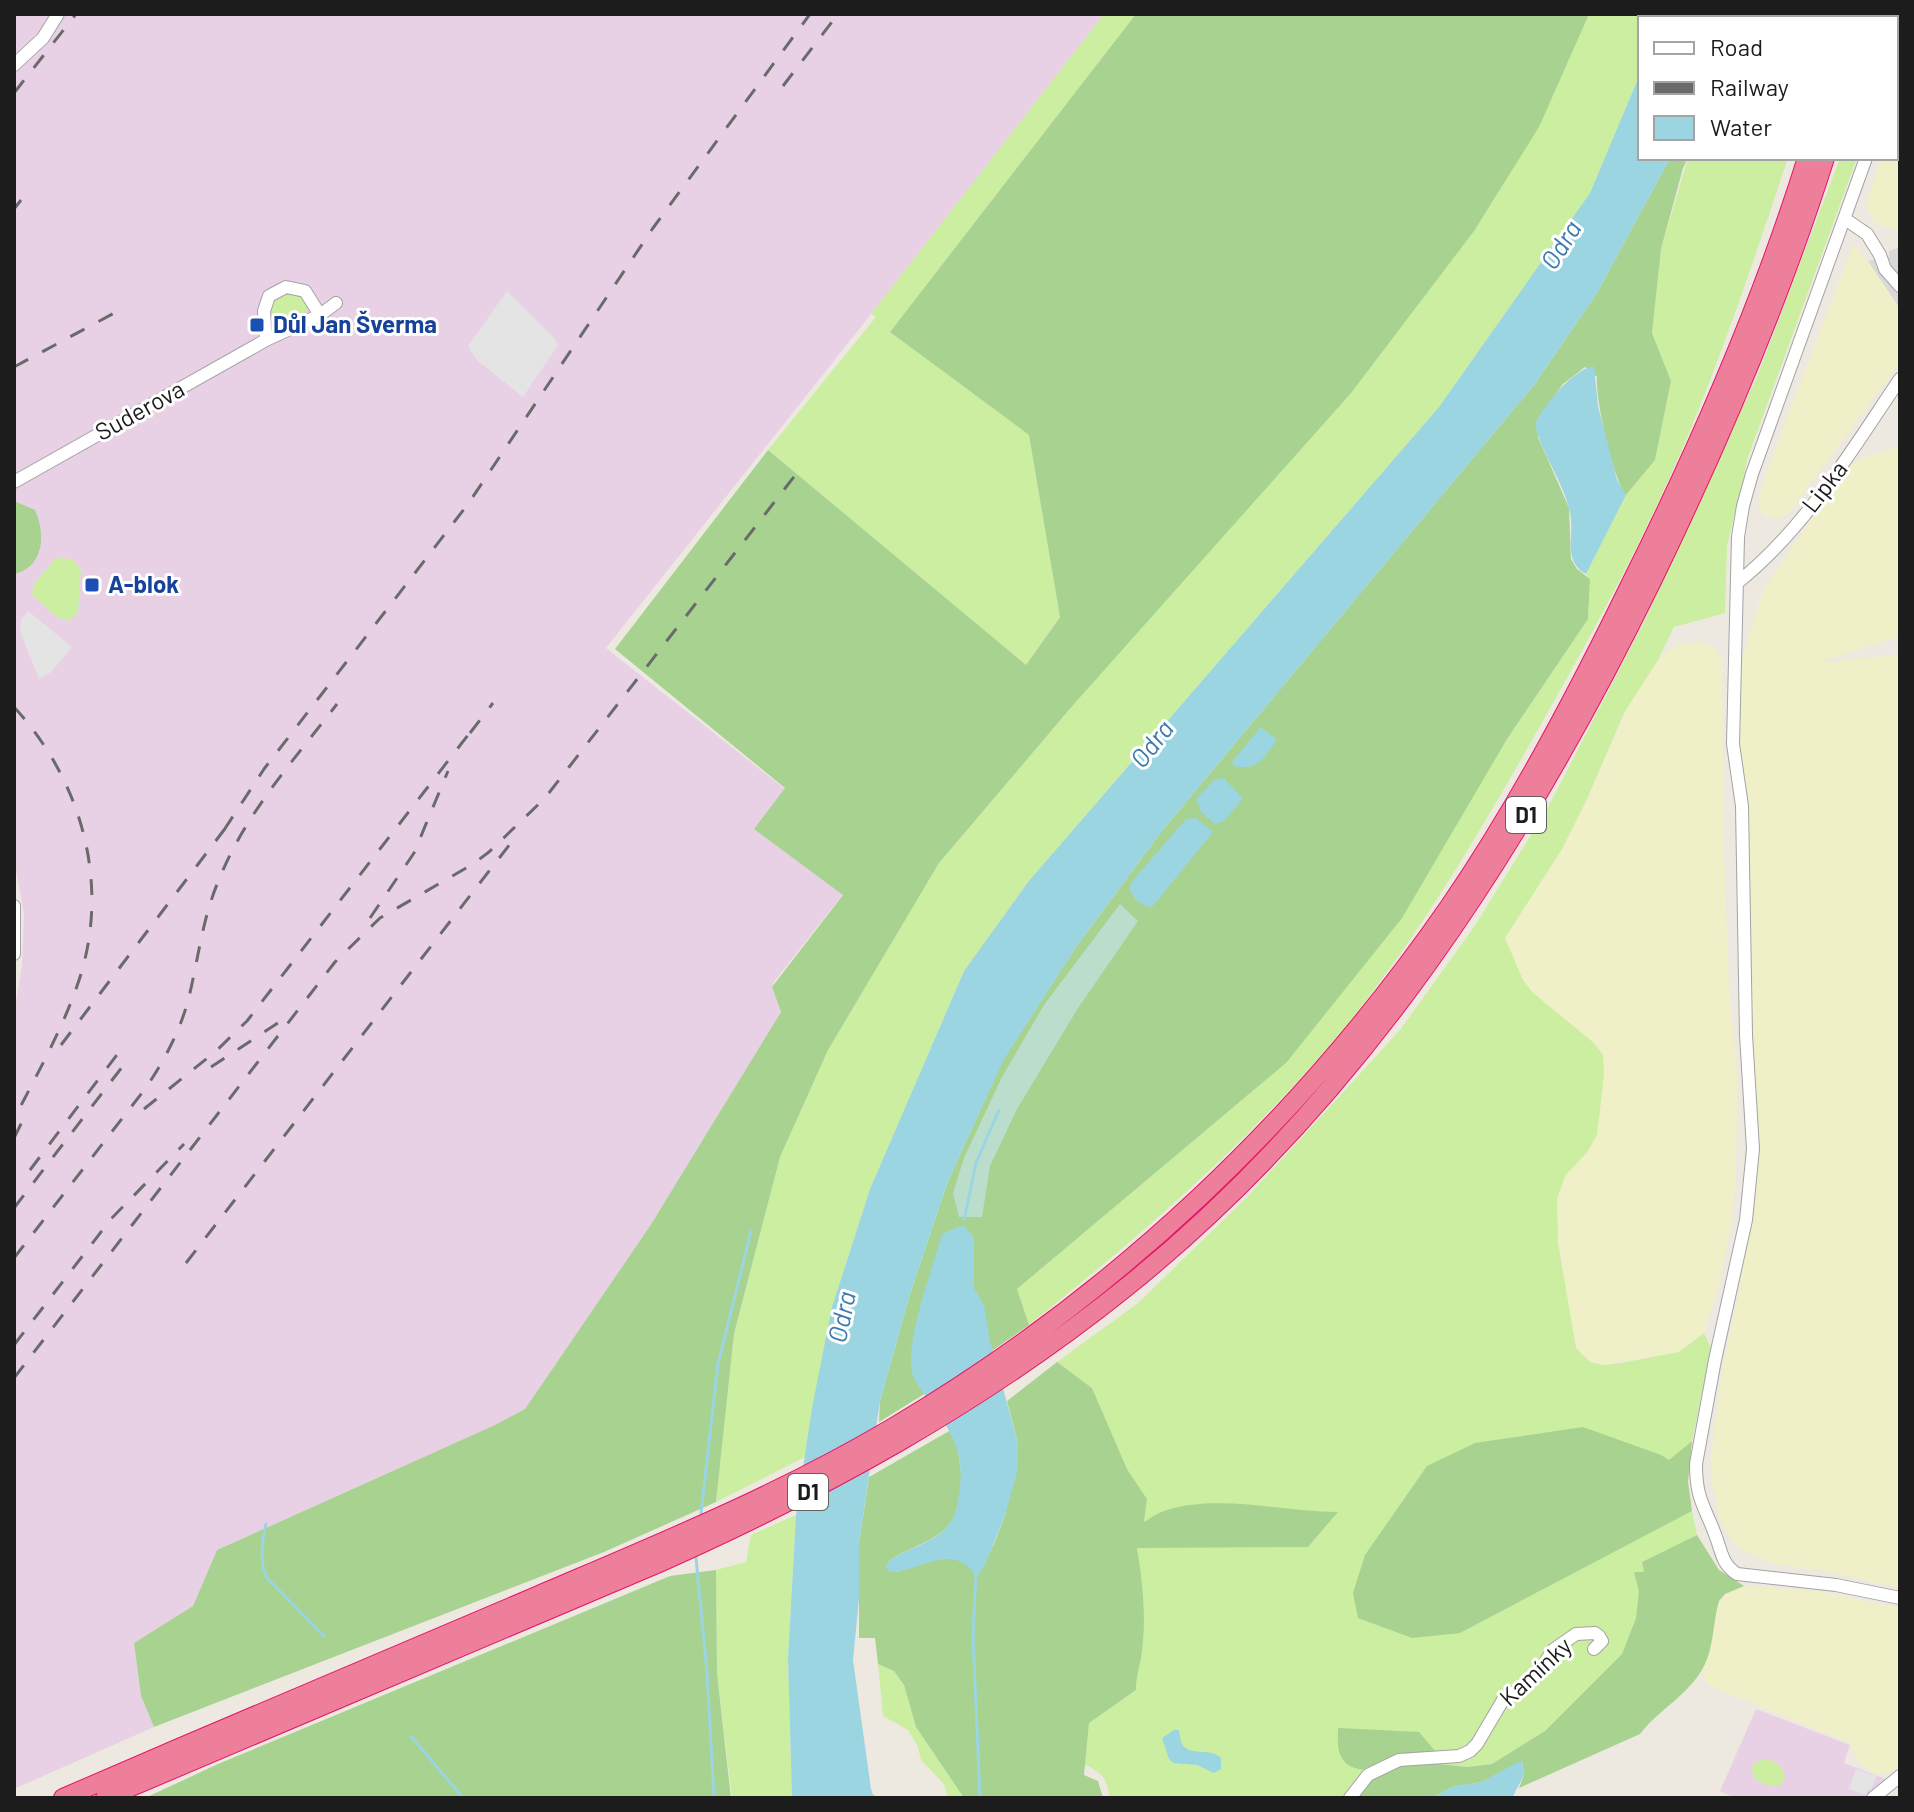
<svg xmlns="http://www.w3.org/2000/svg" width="1914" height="1812" font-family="Barlow,sans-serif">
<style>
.residential{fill:#dad8d8}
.industrial{fill:#e8d1e5}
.farmland{fill:#eff0c8}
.grass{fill:#cbeea0}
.forest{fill:#a7d290}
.wetland{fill:#bbdecc}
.parking{fill:#e4e4e4}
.water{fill:#9bd5e1}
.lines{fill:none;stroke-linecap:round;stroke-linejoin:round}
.stream{stroke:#9bd5e1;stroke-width:3}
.minor-casing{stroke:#a3a3a3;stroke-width:14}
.highway-casing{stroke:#e61368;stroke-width:20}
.minor{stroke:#fff;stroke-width:12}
.highway{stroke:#ee7f9a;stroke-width:18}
.rail{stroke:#6a6a6a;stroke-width:3;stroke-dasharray:16 16;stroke-linecap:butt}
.transit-dot{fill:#1a4fb4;stroke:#fff;stroke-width:3}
.labels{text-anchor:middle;stroke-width:6;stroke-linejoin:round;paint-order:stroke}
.shield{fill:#fff;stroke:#606060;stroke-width:2}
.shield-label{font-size:22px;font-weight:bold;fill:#1c1c1c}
.transit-label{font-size:24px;font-weight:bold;fill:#164399;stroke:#fff;text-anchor:start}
.street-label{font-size:24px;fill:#1c1c1c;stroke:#fff}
.water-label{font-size:26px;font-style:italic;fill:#3e7aab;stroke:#fff}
</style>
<rect width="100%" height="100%" fill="#eee9e0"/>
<path class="residential" d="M1900,247V309L1867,261L1889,257V251Z"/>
<path class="industrial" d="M14,14H1105L941,226L606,648L785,789L755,829L843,894L774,982L772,987L781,1012L650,1226L525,1409L495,1425L217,1550L193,1606L134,1643L141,1696L154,1727L14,1789V1015L22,965L24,915L14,859Z
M1756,1709L1850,1745L1844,1763L1886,1779L1863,1798H1735L1720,1791Z"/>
<path class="farmland" d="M1900,104L1899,138L1900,231L1875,224L1866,205L1881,158H1896V115Z
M1853,245L1870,264L1900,309V362L1788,514L1777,518L1765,516L1758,503L1765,476Z
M1900,446V636L1823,661L1830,662L1900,654V1588L1824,1571L1774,1564L1744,1551L1735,1544L1720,1520L1712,1483L1711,1456L1723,1365L1737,1304L1753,1196L1748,951L1749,836L1736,736L1737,676L1759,602L1766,585L1809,523L1852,464L1862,458Z
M1700,642L1714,648L1722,659L1724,852L1729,989L1737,1074L1736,1176L1730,1229L1718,1289L1704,1333L1679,1352L1602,1365L1584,1359L1573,1342L1556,1221L1559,1188L1565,1176L1588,1151L1597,1135L1604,1074L1603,1056L1594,1043L1532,992L1523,980L1505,939L1562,849L1587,799L1632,698L1658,660L1668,650L1684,643Z
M1744,1586L1816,1591L1900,1608V1765L1887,1774L1874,1773L1858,1762L1850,1743L1706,1684L1703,1672L1719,1601L1725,1594Z"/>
<path class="grass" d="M1104,14H1136L890,332L1029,435L1060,616L1026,665L768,450L876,317L871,314Z
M1588,14H1666L1664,18H1640V74L1590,193L1439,407L1028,882L964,971L870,1189L832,1307L805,1457L716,1502L734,1335L780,1157L828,1050L939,863L1074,704Z
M1688,158H1788C1755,257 1722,356 1681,452C1637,554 1582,652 1527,749C1464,859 1397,971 1312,1066C1226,1161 1129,1245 1029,1325L1017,1289L1286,1063L1588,619L1590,579L1586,574L1626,495L1655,460L1671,381L1652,333L1661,249Z
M1840,158H1857L1748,457L1727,546L1725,613L1674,627L1658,660L1624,713L1587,799L1562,849L1505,938L1523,980L1532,992L1594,1043L1603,1055L1604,1074L1597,1135L1588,1151L1565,1176L1557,1199L1558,1243L1576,1348L1590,1362L1602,1365L1621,1363L1679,1352L1704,1333L1711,1348L1692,1441L1460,1633L1692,1511L1697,1535L1642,1562L1644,1572L1636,1618L1622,1654L1545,1731L1492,1764L1468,1767L1418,1762L1355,1798H1109C1109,1781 1101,1771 1085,1765L1089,1723L1136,1690C1136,1678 1139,1669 1141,1658C1147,1621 1143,1584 1137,1548L1308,1547L1337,1512L1144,1523L1147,1499L1127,1469L1092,1388L1057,1362L1138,1303L1247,1197L1400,1030L1474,927L1547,809L1644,622L1759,372Z
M290,291L304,297L308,307L307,311L274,329C267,321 269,310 272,301Z
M56,558L73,559L81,570L78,612L71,620L58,618L32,595L34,584Z
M796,1515L788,1658L792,1798H732L717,1673L716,1570L746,1562L751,1535Z
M878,1664L894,1671L904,1685L916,1727L964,1798H948L944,1784L921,1760L918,1747L908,1730L883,1716Z
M1762,1759C1774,1760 1784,1765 1785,1778L1781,1785L1768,1786L1754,1778L1751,1766Z"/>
<path class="forest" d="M1136,14H1589L1539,127L1474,231L1351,393L1074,704L939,863L828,1050L780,1157L734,1334L716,1502L604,1552L154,1727L141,1696L134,1643L193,1606L217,1550L495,1425L525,1409L650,1226L781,1012L772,987L843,895L754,829L785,788L615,649L768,450L1026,665L1060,617L1029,435L890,332Z
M1670,158H1688L1683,168L1661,249L1652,333L1671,381L1655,460L1626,495C1613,479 1595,398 1597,377L1585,367L1563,384L1538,418V437L1569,508L1571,559L1577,569L1590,579L1588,619L1507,739L1402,918L1286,1063L1017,1289L1029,1325L976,1362L879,1422L880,1401L910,1294L948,1181L1003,1060L1076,947L1161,832L1534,385L1597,293Z
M14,501L35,510C46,534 44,567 14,574Z
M1057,1362L1092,1388L1127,1469L1147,1499L1144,1522C1151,1518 1159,1512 1167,1510C1222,1494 1282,1512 1338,1512L1308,1547L1137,1548C1143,1584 1147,1621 1141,1658C1139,1669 1136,1678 1136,1690L1089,1723L1084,1775L1098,1781L1103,1798H964L916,1727L904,1685L894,1671L878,1664L875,1638H859V1543L869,1477L951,1430C963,1458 969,1509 943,1531C926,1545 904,1549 888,1562L896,1572C915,1565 950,1549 968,1565C972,1568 974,1572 977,1576L994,1544L1005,1515L1018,1443L1007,1401Z
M1583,1427L1661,1455L1669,1460L1692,1441L1688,1482L1692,1511L1460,1633L1412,1638L1358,1618L1353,1593L1365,1555L1427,1466L1475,1443Z
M1697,1535L1719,1570L1744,1586L1725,1594L1719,1601C1713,1621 1714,1645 1705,1664C1691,1694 1659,1709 1640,1734L1519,1788L1524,1775L1522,1761L1482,1782L1452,1787L1432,1798H1355L1366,1781L1395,1767L1418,1762L1468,1767L1492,1764L1545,1731L1622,1654L1636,1618L1639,1591L1634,1572H1644L1642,1562Z
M716,1570L717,1673L731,1798H145L218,1764L670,1576Z
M1338,1728L1419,1732L1436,1752C1412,1759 1352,1787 1340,1754C1337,1747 1338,1735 1338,1728Z"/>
<path class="wetland" d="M1120,904L1138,921L1078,1008L1017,1109L990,1166L982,1217H959L953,1193L964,1158L1002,1077L1044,1005Z"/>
<path class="parking" d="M507,291L554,338L558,345L523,397L477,360L468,346Z
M28,611L72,647L51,672L39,679L20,631L21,620Z
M1856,1769L1877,1776L1871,1790L1868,1789L1866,1795L1849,1789Z"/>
<path class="water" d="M1666,14H1737L1735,18H1664Z
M1640,74V158H1670L1597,293L1534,385L1161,832L1076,947L1003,1061L948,1181L910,1294L880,1401L859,1543V1599L853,1660L871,1789L873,1795L881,1798H792L788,1658L796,1515L812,1408L832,1307L870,1189L964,971L1028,882L1439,407L1590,193Z
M1594,366L1598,406L1617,480L1626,495L1586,574C1562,561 1575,535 1570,512C1563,481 1542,455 1535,424C1544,405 1573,369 1594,366Z
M1261,727L1277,740C1263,758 1259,771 1234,766L1232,762Z
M1224,778L1243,799L1223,822L1215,824L1201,812L1196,799L1214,780Z
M1196,818L1213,832L1152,907C1140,906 1134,900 1129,888L1134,879L1186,819Z
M963,1225L974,1237V1288L984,1305L990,1341L1018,1443V1469L1005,1515L985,1565L977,1576C950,1540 922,1572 889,1572L886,1567L888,1562C906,1548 930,1545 946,1528C955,1519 957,1506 959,1494C966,1453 951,1430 928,1399C920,1389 912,1379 911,1366C909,1329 932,1271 942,1234Z
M1174,1730H1179C1180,1735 1180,1740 1182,1744C1190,1757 1211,1747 1221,1758V1769L1214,1773L1197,1765L1173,1763L1169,1759L1162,1738Z
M1522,1760L1524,1775L1512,1798H1432L1452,1787L1482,1782Z"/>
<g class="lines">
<path class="stream" d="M964,1220L976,1163L999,1110
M701,1513L718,1364L751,1231
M266,1524C262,1543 259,1560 267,1578L324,1636
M696,1558L707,1672L714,1798
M976,1573L973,1636L980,1798
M411,1736L463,1798"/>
<g class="minor-casing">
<path id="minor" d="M1774,14L1775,18
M14,65L43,38L58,14
M1896,74L1900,63
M1866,158L1752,474L1743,506L1738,537L1733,744L1742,806L1746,1035L1753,1149L1746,1220L1715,1360L1696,1464C1696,1501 1705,1506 1716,1537C1722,1553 1722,1564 1737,1574L1836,1585L1900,1598
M1845,219L1867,234L1880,255L1885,269L1900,286
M320,315L336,303
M14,482L266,340L320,315L305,291L286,287L269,296L264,311L266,340
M1737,583C1806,528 1851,451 1900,379
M14,906V954
M1350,1798L1368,1775L1399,1760L1459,1756L1470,1751L1477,1744L1503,1700L1535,1678L1553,1650L1576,1634L1595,1633L1599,1636L1602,1641L1594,1649
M1873,1798L1900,1776"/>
</g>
<g class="highway-casing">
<path id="highway" d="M1851,18L1852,14
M1869,18L1870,14
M63,1798C221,1729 380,1663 539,1595C658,1544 779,1495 892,1428C1114,1297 1302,1119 1449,907C1520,803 1579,690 1634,577C1701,442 1762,302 1807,158
M105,1798L659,1563C825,1489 982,1403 1124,1289C1359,1101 1522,847 1653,579C1719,443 1779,303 1825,158"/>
</g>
<use href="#minor" class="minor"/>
<use href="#highway" class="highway"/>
<path class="rail" d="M783,86L838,14
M14,93L76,14
M14,209L21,200
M14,367L118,311
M14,707C83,782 112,888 77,986C61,1032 36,1076 14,1119
M470,733L493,703
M224,830L264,769L468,504L653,228L810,14
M370,918L414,853L448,771
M61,1045L230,822
M211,1067L284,1019
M144,1109L215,1052L247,1021L475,726
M14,1138L28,1110
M30,1170L119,1052
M14,1208L129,1058
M14,1258L145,1089C164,1061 179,1033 188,1001C198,961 202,920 218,882C244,815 294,760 337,704
M186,1263L510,844
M14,1345L111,1219L184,1144
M14,1378L335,962L380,918L473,864L489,852L545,798L800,469"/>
</g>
<g class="transit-dot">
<rect x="249" y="317" width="16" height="16" rx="4"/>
<rect x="84" y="577" width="16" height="16" rx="4"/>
</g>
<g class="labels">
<g class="shield">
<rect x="1506" y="797" width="40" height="36" rx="6"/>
<rect x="788" y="1474" width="40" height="36" rx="6"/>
</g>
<g class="shield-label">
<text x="1526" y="823">D1</text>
<text x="808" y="1500">D1</text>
</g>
<g class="transit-label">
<text x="273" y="333">Důl Jan Šverma</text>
<text x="108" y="593">A-blok</text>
</g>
<g class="street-label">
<text transform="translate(140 411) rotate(-29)" y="8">Suderova</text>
<text transform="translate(1825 487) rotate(-52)" y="8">Lipka</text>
<text transform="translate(1536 1672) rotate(-43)" y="8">Kamínky</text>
</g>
<g class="water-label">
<text transform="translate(1561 245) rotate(-58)" y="9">Odra</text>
<text transform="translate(1152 744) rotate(-52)" y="9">Odra</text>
<text transform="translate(842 1317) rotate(-78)" y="9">Odra</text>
</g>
</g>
<rect width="1914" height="1812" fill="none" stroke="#1c1c1c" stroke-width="32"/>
<rect x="1638" y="16" width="260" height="144" fill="#ffffff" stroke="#a4a4a4" stroke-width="2"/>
<rect x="1654" y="42" width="40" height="12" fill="#ffffff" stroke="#a4a4a4" stroke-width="2"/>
<text x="1710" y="56" font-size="24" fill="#1c1c1c">Road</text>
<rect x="1654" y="82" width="40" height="12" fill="#6a6a6a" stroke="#a4a4a4" stroke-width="2"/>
<text x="1710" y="96" font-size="24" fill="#1c1c1c">Railway</text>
<rect x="1654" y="116" width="40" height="24" fill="#9bd5e1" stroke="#a4a4a4" stroke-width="2"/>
<text x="1710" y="136" font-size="24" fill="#1c1c1c">Water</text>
</svg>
